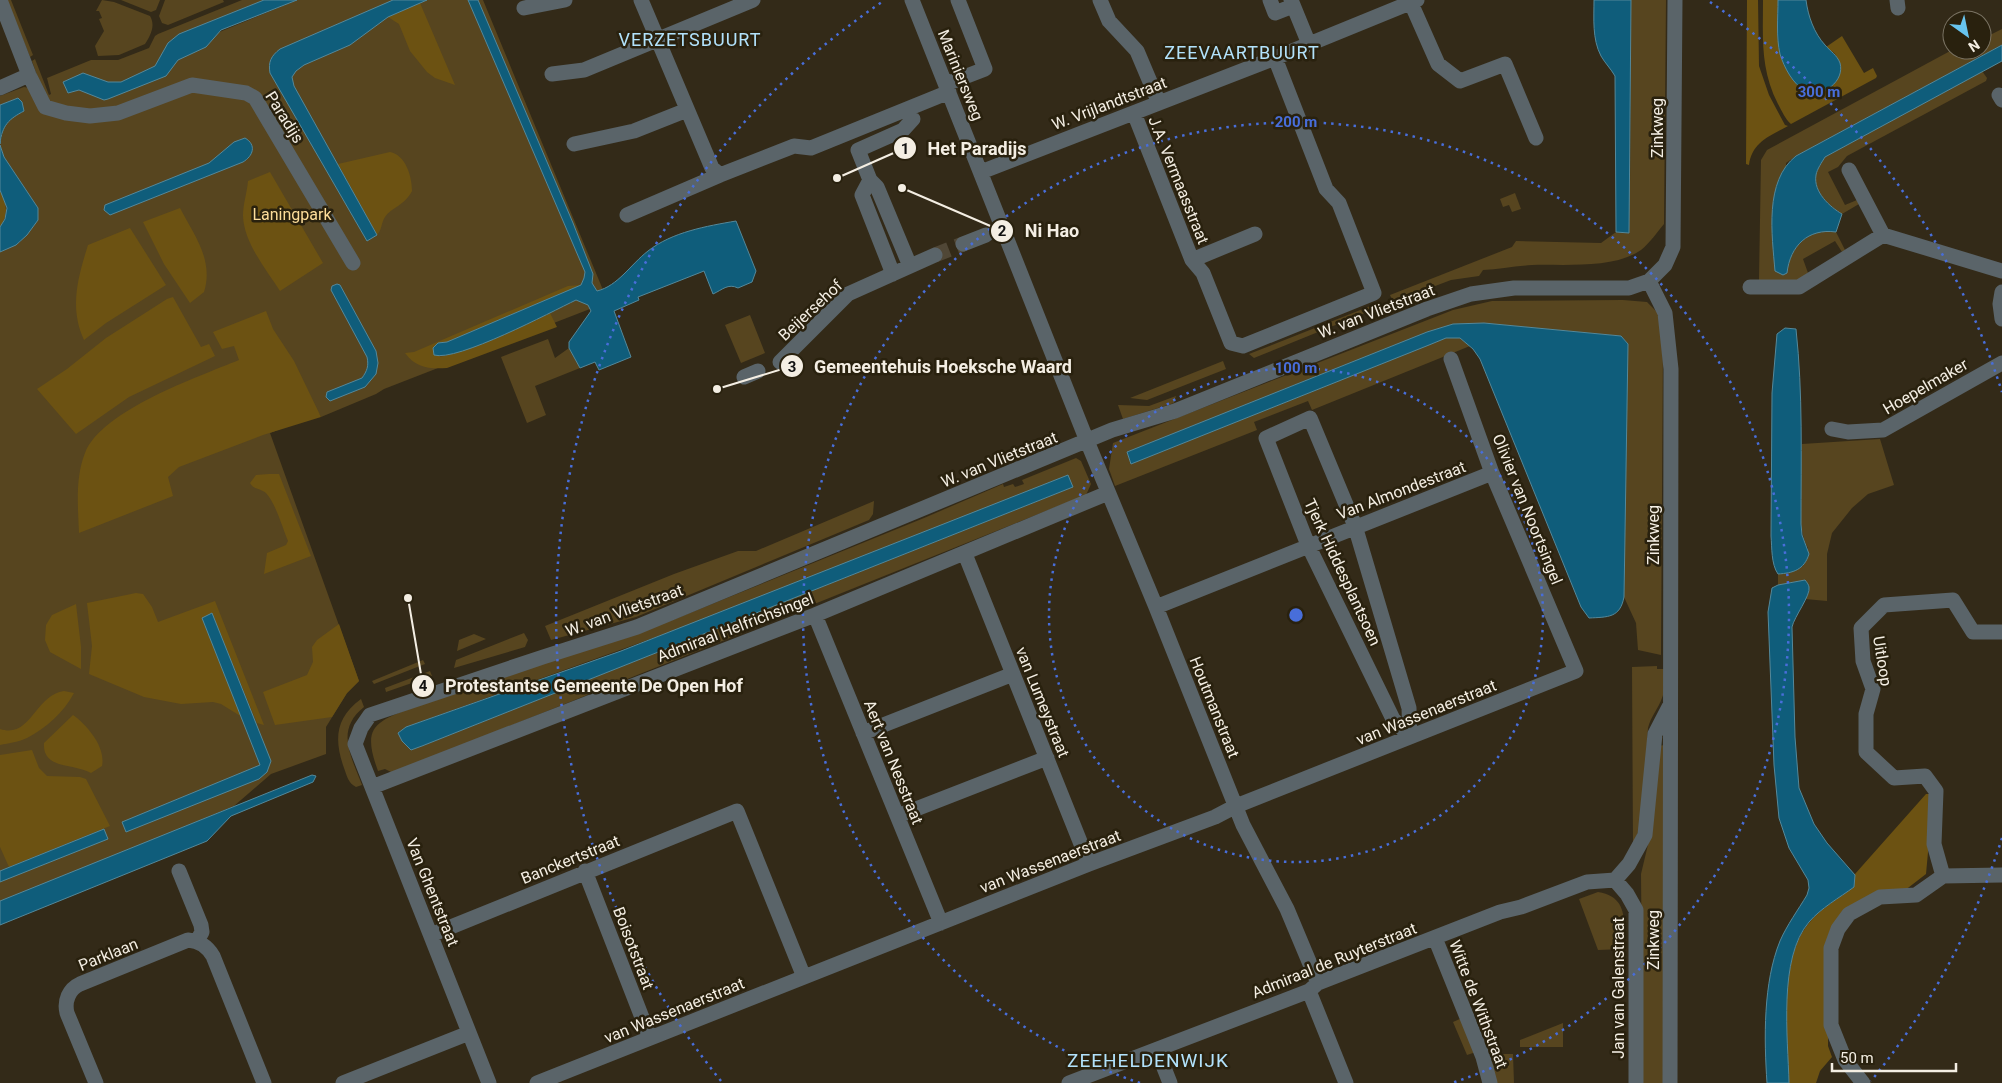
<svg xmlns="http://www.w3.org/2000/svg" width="2002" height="1083" font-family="Roboto,sans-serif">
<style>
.green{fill:#57451f;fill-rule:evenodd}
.forest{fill:#6c5212}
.water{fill:#0f5d7b;stroke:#54889a}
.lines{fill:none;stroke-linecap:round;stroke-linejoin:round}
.minor-tunnel{stroke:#504736;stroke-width:15;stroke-dasharray:15 8;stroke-linecap:butt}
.minor{stroke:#5a6469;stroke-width:15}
.ring{fill:none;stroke:#486eda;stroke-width:2.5;stroke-dasharray:2.5 5}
.labels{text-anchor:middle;stroke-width:5;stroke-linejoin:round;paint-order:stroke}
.street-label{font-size:16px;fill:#f4eee3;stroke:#29210e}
.park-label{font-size:16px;fill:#fddd9a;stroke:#29210e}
.neighbourhood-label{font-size:18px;letter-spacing:1px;fill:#b2e2fb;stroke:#29210e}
.quarter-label{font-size:19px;letter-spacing:1px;fill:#b2e2fb;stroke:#29210e}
.centre{fill:#486eda;stroke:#29210e;stroke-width:2.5}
.ring-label{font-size:15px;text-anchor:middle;font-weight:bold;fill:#486eda;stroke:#29210e;stroke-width:5;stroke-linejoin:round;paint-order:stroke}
.leader{fill:none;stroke:#f4eee3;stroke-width:2}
.callout-dot{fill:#f4eee3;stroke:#29210e;stroke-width:2}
.mark-label{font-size:15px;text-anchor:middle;font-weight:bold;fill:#111}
.callout-label{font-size:18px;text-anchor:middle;font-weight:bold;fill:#f4eee3;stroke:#29210e;stroke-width:5;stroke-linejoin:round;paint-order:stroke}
</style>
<rect width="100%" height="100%" fill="#332a18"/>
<path class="green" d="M7,0H11L33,55L30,57Z
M102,0L114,2L150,16C156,26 150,36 145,44L119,55L98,56L95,46L104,31L99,19L102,18L99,11H96Z
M121,0H160L156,10L151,12Z
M165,0H223L224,2L168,25L162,23L159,16Z
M242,0H264L179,34L217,33L297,0H483L608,302L384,389L376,394L321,417L319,414L270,433L359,681L347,693L326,727V754L271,774L234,806L0,903V252L20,242L38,220V208L4,157L0,145L4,126L10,118L24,111L22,102L18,98L0,105V96L24,87L30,88L43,114L39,81L32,61L35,59L49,95L51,94L47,78L91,60H118L149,48L155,36L158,34Z
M1631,0H1666L1664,224C1657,232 1650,243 1641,250C1614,269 1565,264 1532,265C1516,266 1499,269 1483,270L1479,276L1451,280L1393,302L1390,295L1512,247L1516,241L1601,243L1616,232L1626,233L1630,182Z
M2002,29V45L1981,56L1978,50H1982V39Z
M1952,50H1971L1976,59L1796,156L1786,163L1787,273C1790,246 1808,228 1836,232L1845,250L1842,252L1835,241L1803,259L1808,273C1798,289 1774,282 1759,280L1761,160L1767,150Z
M1982,71L1987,78L1986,81L1847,156L1838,167L1828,172L1845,205L1857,200L1859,204L1842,214C1830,207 1813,192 1816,175C1817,169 1822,162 1825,157Z
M1515,193L1521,209L1512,212L1509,205L1503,207L1500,199Z
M1623,300L1647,302L1661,316L1663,340L1661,655L1638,650L1636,623L1624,597L1628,344L1621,336L1484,323L1453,324L1427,332L1127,452L1131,464L1446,338H1460L1470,346L1312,410L1308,401L1254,422L1257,430L1115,486L1109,469L1113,443L1453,310L1492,301Z
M1378,303L1375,309L1254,358L1249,354Z
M750,315L765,353L741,363L725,325Z
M548,339L555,358L569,348L580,368L535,386L546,415L527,423L501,357Z
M1223,361L1226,369L1147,400L1130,398Z
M1176,396L1174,403L1123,419L1118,405L1149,406Z
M1880,439L1894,485L1868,494L1852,508L1832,533L1827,554V601L1805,599L1809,592L1805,580L1778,585V574L1787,573L1803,566L1808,548C1795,527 1801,470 1802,444Z
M1076,458L1081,461L1091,484L1086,495L393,773L385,769L378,771C361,725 376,722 416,706L675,619L924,518L1003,484L1004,487L1013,484L1015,487L1024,484L1022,480ZM1073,487L422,746L411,750L398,733L406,727Z
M874,501L873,514L869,520L636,617L551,640L545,626L674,574L738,551H756Z
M524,633L528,640L525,647L454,668L456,660Z
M474,634L486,639L457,651L459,640Z
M423,660L425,664L374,684L372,681Z
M1657,666V669H1664C1664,678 1666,689 1662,698C1658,709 1651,716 1648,728L1642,821L1633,847L1632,667Z
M430,671L432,676L386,692L385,688Z
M361,699L364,707C335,730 351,756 362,785L356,787C348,783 347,776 344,768C334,740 335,718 361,699Z
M1664,745L1665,1083H1643L1641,874L1651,832L1659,746Z
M1598,892C1630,897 1624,924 1623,949L1598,950L1579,899Z
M1462,1018L1476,1052L1467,1055L1453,1022Z
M1563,1023V1047H1520V1040Z
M1488,1054H1513L1514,1083H1496Z"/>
<path class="forest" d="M1747,0H1758L1759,66L1769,95L1785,125L1788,126C1770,136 1752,142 1749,165L1746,164Z
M1763,0H1778C1778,17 1775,38 1781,54C1784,65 1791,80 1800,87C1817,99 1842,88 1838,66C1837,62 1837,57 1835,54C1833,52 1829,49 1826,47L1842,36L1864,73L1873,68L1877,76L1876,78L1791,124C1785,119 1782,111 1778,104C1760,69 1763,38 1763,0Z
M420,3L455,85L435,78L427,72L410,51L399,24L388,17Z
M390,152C406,155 412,177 412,191C405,205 391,208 385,217C381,223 382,230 377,235L338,164Z
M270,172L323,263L280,291C266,269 244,243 243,216C243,204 247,193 248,181Z
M0,190C7,203 9,215 0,227Z
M180,208C194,235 214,260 204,292L190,303L164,264L143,222Z
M130,228L166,285L106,323L84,340C69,308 78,277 88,245Z
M581,285L447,342L438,343L440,357C479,348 515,330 550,313L557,327L447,368C429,369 416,368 405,353L414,352L568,286Z
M173,297L201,347L209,344L215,356L129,397L76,434L37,389L67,369L106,338L167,299Z
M266,311L273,329L294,361L321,417L263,435L179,467L168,477L173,496L79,533C78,507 75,478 85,453C102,410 198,377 239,360L234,346L222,349L213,332Z
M269,474H279L311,556L264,574L267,553L286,545L288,541C283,529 275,502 266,493C260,488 254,490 250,483L256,475Z
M136,593L143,594L152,607L158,622L215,601L264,725L257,723L212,614L223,668L242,717L221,704L213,702L181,704L144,697L89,674L92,646L87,603Z
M76,604L81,647V669L50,652L45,640L46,625L52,615Z
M339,624L359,681L347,693L332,717L275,725L263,692L307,675L313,662L312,647L317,640Z
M64,691L74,693C64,712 46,728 27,738C19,742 9,743 0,745V729C31,739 35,695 64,691Z
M73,715C87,725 106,747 102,766L91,773C74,763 42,770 44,743Z
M32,750L39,768L47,776L80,777L86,779L110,826L9,867L0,847V755Z
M1926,794H1931L1933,798L1926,874L1904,891L1875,896L1828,939V1046L1832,1057L1820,1071L1816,1083H1789C1788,1038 1778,959 1809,923C1821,908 1839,898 1854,887L1855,874Z"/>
<path class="water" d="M264,0H297L221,30L206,47L178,60L166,76L108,99L104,100L79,90L68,93L63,82L83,73L108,82H121L155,66L168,43L179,34Z
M393,0H427L388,17L350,45L304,65L296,71L292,77L294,86L377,235L367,241L270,73C268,62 271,56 280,49Z
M468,0H478L573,223L593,274L592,283L597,291C618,286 631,264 648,251C672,232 707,226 736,221L756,271L752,282L738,288C728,283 722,290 713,294L704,271L638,297L639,300L614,311L631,357L599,370L595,362L580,368L569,348V342L591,311L588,305L576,300C551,312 457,362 434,355L433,348L438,343L447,342L581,285L584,278L585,272L582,265Z
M1594,0H1631L1629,233L1616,232L1615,76C1611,69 1605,63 1601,56C1592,39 1594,18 1594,0Z
M1778,0H1806C1808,16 1814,33 1825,45C1830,51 1837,55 1840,63C1845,81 1823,98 1806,91C1793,85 1784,67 1780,54C1776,37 1778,17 1778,0Z
M2002,45V61L1825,157C1822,162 1817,169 1816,175C1813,192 1830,207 1842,214L1836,232C1808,228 1790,246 1787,273L1783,275L1775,271C1772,235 1764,181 1796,156Z
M18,98L22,102L24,111C9,119 2,125 0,144V105Z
M245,138C257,145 253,156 243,162L110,215L104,210L105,205L209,163L234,142Z
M0,145L4,157L38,208V220L27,235L16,245L0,252V227L5,219L7,208L0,190Z
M337,284L340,285L376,351L378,363L376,374L365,387L330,401L326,397L327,392L362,378C367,371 369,366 367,357L331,290L332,286Z
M1484,323L1621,336L1628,344L1624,597C1620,618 1608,617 1589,618L1581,607L1480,359L1473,349L1460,338H1446L1429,345L1131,464L1127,452L1427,332L1453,324Z
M1785,328L1796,329C1803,394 1801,458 1801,524L1802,535L1809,554C1804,570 1793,573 1778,574C1771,564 1772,547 1771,536L1772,393L1777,334Z
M1068,475L1073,487L422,746L411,750L402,741L398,733L406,727L621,651Z
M1805,580C1806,581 1809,585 1809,587C1811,595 1794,617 1792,627L1795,737L1799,788L1814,824L1827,843L1855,875L1854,887C1839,898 1821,908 1809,922C1778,958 1788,1038 1789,1083H1767C1764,1039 1763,983 1780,941C1787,925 1798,910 1807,895L1809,888L1808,880L1789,848L1779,818L1774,765L1768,612L1772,588L1778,585Z
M212,613L271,761L267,772L259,779L126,832L122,822L260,765L202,618Z
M312,775L316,776L313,782L231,816L207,841L0,925V901Z
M104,829L108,839L0,882V871Z"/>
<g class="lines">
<path class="minor-tunnel" d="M935,255L963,244"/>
<path class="minor" d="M0,0L29,75L45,107L66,113L90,116L118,113L192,85L246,93L255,98L353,263
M912,0L1087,441L1156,607L1243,825L1287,909L1318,983
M1100,0L1109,21L1137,51L1159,103
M1270,0L1275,13L1293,6
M1291,0L1309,44
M1897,0L1898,8
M1411,3L1438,64L1460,81L1505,64L1536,138
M524,8L565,0
M552,74L584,70L753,0
M946,84L985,69L958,0
M0,88L29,75
M1999,95L2002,100
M1134,113L1192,260L1203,273L1231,343L1243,346L1374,293L1339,203L1326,189L1275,58
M574,144L634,131L687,110
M1849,170L1883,235
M981,172L1275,58L1417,0
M720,175L794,146L811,148L949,92
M870,180L862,195L893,274
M627,215L720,175L712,168L641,0
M963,244L986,235
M1192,260L1255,234
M910,266L877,187L870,180L858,150L903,130L913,119
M1649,281L1665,313L1671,369L1670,1083
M1750,287H1799L1883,235L2002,271
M2002,292L2000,304L2002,319
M780,362L848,294L935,255
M744,377L758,371
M1310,418L1355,526L1409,708L1410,737L1393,719L1308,545L1266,438Z
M1832,429L1848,432L1883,430L2002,363
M965,554L1089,864
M1156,607L1492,473
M815,615L941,923
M863,733L1013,674
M372,787L815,615L1108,493
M898,816L1047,758
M179,871L201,925L202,932L197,941
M585,871L650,1038
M1943,876L1934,844L1936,791L1925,776L1894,778L1866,752V714L1873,689L1863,661L1861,628L1884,605L1953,600L1973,632H2002
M431,935L737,811L804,977
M1435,938L1483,1057L1490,1083
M1309,991L1346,1083
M1157,1050L1170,1083
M96,1083L67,1013C64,1001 69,989 80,984L188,940C200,941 207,946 213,956L264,1083
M343,1083L469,1033
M489,1083L355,744L361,728L370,715L543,657L637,627L1112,430L1175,411L1427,309L1471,294L1514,288H1629L1649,281L1665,265L1673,247L1675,0
M537,1083L1089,864L1215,817L1236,806L1576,671L1492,473L1451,359
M1069,1083L1309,991L1318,983L1500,912L1521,907L1587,882L1615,880
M1636,1083V910L1627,894L1615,880L1629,864L1645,835L1655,734L1669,707
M1863,1083L1845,1060L1831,1025V948L1838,929L1849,914L1880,897L1916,895L1943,876L2002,875"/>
</g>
<g class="ring">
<circle cx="1296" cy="615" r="247"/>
<path d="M1140 1083A493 493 0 1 1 1452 1083"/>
<path d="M2002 838A740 740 0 0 1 1871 1081M721 1081A740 740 0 0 1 882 2M1710 2A740 740 0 0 1 2002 392"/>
</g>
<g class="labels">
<g class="street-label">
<text transform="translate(961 75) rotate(68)" y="6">Mariniersweg</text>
<text transform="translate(1109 103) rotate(-21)" y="6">W. Vrijlandtstraat</text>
<text transform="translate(285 117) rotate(58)" y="6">Paradijs</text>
<text transform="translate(1657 128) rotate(-90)" y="6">Zinkweg</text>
<text transform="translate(1179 180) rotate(68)" y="6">J.A. Vermaasstraat</text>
<text transform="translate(810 310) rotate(-43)" y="6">Beijersehof</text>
<text transform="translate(1376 311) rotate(-21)" y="6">W. van Vlietstraat</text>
<text transform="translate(1925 386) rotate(-30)" y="6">Hoepelmaker</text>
<text transform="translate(999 459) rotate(-22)" y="6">W. van Vlietstraat</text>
<text transform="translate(1401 490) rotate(-21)" y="6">Van Almondestraat</text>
<text transform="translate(1528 509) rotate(68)" y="6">Olivier van Noortsingel</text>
<text transform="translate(1653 535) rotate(-90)" y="6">Zinkweg</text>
<text transform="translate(1343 572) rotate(65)" y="6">Tjerk Hiddesplantsoen</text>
<text transform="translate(624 610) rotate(-20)" y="6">W. van Vlietstraat</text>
<text transform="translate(735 627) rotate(-21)" y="6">Admiraal Helfrichsingel</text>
<text transform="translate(1883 661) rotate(81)" y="6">Uitloop</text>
<text transform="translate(1043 702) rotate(68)" y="6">van Lumeystraat</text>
<text transform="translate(1215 707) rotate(68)" y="6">Houtmanstraat</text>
<text transform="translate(1426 712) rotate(-22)" y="6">van Wassenaerstraat</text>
<text transform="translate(894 762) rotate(68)" y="6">Aert van Nesstraat</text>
<text transform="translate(570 859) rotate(-22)" y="6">Banckertstraat</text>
<text transform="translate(1050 861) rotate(-21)" y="6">van Wassenaerstraat</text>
<text transform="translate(433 892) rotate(68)" y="6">Van Ghentstraat</text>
<text transform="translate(1653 940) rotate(-90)" y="6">Zinkweg</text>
<text transform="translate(634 948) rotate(69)" y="6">Boisotstraat</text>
<text transform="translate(108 954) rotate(-22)" y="6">Parklaan</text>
<text transform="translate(1334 960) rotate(-22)" y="6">Admiraal de Ruyterstraat</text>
<text transform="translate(1618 988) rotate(-90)" y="6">Jan van Galenstraat</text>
<text transform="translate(1479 1004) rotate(69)" y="6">Witte de Withstraat</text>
<text transform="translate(674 1010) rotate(-22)" y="6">van Wassenaerstraat</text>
</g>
<g class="park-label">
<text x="292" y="220">Laningpark</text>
</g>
<g class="neighbourhood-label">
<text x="690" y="46">VERZETSBUURT</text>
<text x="1242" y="59">ZEEVAARTBUURT</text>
</g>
<g class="quarter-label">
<text x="1148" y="1067">ZEEHELDENWIJK</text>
</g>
</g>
<circle cx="1296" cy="615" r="8" class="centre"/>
<g class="ring-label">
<text x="1819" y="97">300 m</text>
<text x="1296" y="127">200 m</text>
<text x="1296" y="373">100 m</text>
</g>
<path class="leader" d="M837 178L905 148M902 188L1002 231M717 389L792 366M408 598L423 686"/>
<g class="callout-dot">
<circle cx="837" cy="178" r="5"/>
<circle cx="902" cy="188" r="5"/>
<circle cx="717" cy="389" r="5"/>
<circle cx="408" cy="598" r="5"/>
<circle cx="905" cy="148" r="12"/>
<circle cx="1002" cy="231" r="12"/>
<circle cx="792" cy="366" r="12"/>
<circle cx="423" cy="686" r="12"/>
</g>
<g class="mark-label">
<text x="905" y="154">1</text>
<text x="1002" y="236">2</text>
<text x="792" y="372">3</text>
<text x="423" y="691">4</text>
</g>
<g class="callout-label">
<text x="977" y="155">Het Paradijs</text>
<text x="1052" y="237">Ni Hao</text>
<text x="943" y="373">Gemeentehuis Hoeksche Waard</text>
<text x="594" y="692">Protestantse Gemeente De Open Hof</text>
</g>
<g transform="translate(1967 35) rotate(147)"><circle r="24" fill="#29210e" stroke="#7a7363"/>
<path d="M0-4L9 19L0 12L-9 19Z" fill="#67c4ef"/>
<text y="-8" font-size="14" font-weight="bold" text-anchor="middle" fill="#f4eee3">N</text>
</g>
<path d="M1832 1063v8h124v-8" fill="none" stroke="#f4eee3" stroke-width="2.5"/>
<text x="1840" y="1063" font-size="15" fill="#f4eee3" stroke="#29210e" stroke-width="4" paint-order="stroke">50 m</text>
</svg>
